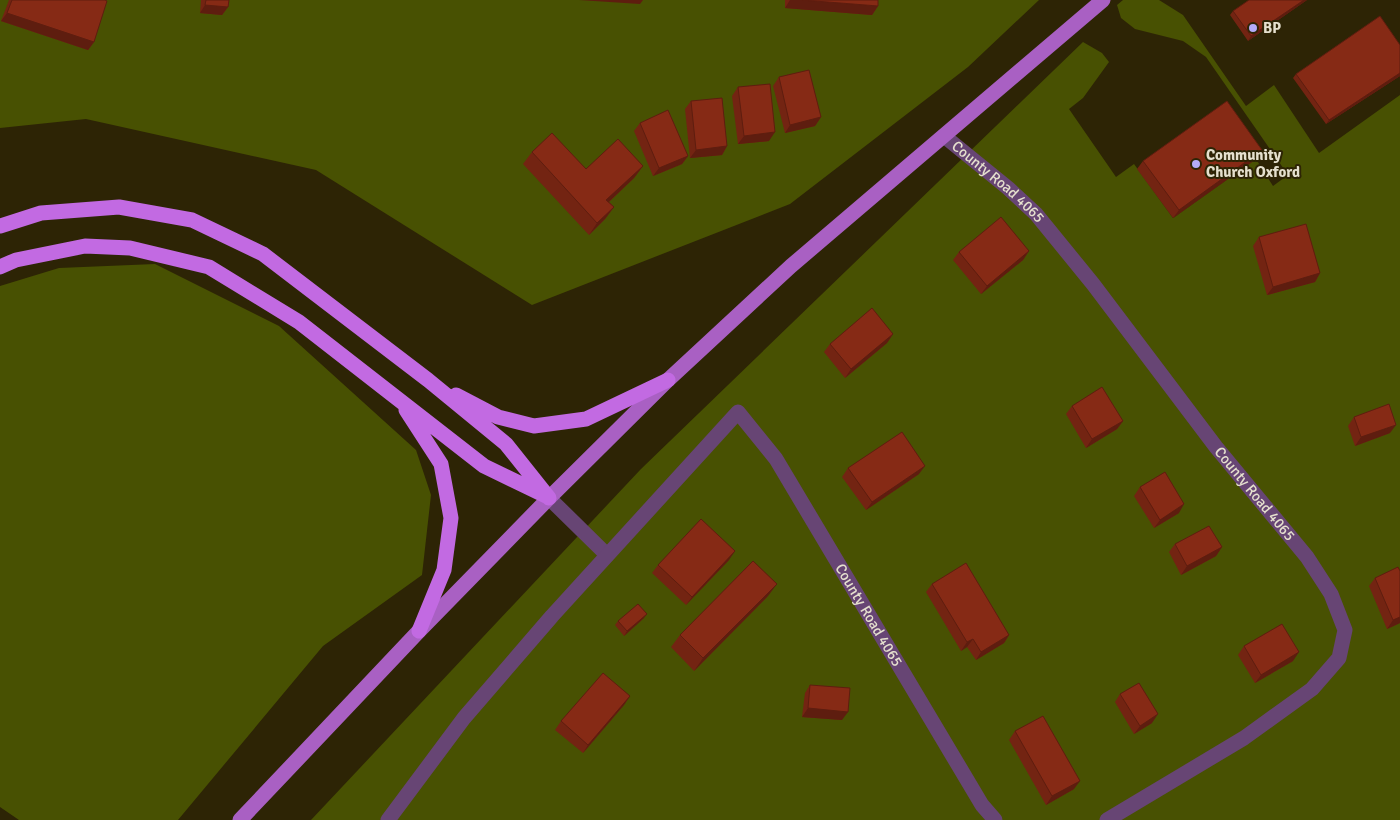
<svg xmlns="http://www.w3.org/2000/svg" width="1400" height="820" font-family="Signika,sans-serif">
<style>
.green{fill:#485102}
.lines{fill:none;stroke-linecap:round;stroke-linejoin:round}
.minor{stroke:#674574;stroke-width:15}
.major{stroke:#a960c3;stroke-width:15}
.highway{stroke:#c26ae2;stroke-width:15}
.wall{fill:#732412}
.shaded-wall{fill:#5e1d0f}
.building{fill:#862a15;stroke:#5e1d0f}
.poi-dot{fill:#b4acf9;stroke:#2d2405;stroke-width:2}
.labels{text-anchor:middle;stroke-width:4;stroke-linejoin:round;paint-order:stroke}
.poi-label{font-size:15px;font-weight:bold;fill:#e5e0ce;stroke:#2d2405;text-anchor:start}
.street-label{font-size:15px;fill:#e5e0ce;stroke:#2d2405}
</style>
<rect width="100%" height="100%" fill="#2d2405"/>
<path class="green" d="M0,0H1039L968,67L790,204L532,305L316,170L86,119L0,128Z
M1123,0H1159L1183,15L1246,106L1274,85L1319,153L1400,95V820H311L641,469L1083,42L1102,53L1109,62L1083,98L1069,109L1116,177L1134,164L1173,218L1256,159L1273,186L1288,175L1206,57L1183,41L1135,29L1121,18L1117,5Z
M155,264L279,326L416,450L431,495L422,575L323,646L178,820H19L0,807V286L59,268Z"/>
<g class="lines">
<g class="minor">
<path id="s1" d="M944,136L1008,188L1036,214L1093,284L1216,447L1307,557L1331,594L1345,630L1339,658L1312,689L1244,738L1107,820"/>
<path d="M549,498L607,555"/>
<path id="s2" d="M388,820L464,718L552,616L738,412L776,459L982,805L995,820"/>
</g>
<path class="major" d="M240,820L419,631L549,498L668,380L791,266L1103,0"/>
<path class="highway" d="M0,226L41,213L119,207L192,220L263,254L428,380L506,444L549,498
M0,267L16,260L85,246L130,248L209,267L299,322L484,466L546,496
M456,395L498,417L534,426L586,419L668,380
M406,410L441,464L451,518L444,570L419,631"/>
</g>
<path class="wall" d="M9,0H105L94,42L88,50L1,21Z
M201,0H229L228,7L222,15L200,13Z
M785,0H878V6L872,15L785,8Z
M1307,0L1248,41L1230,15L1233,11Z
M1400,45V76L1326,124L1293,78L1296,74Z
M779,77L821,117L815,126L785,133L773,86Z
M738,87L769,141L738,144L732,96Z
M691,101L727,146L722,155L690,158L685,109Z
M640,123L688,156L682,164L653,176L634,131Z
M1262,150L1256,159L1173,218L1137,169L1143,161Z
M532,152L586,169L643,166L634,178L609,202L614,207L605,219L589,235L523,164Z
M1259,237L1320,273L1315,282L1267,295L1253,246Z
M1029,251L1023,260L981,294L953,260L959,252Z
M893,334L887,343L845,378L824,352L830,344Z
M1072,406L1123,421L1117,429L1086,448L1066,414Z
M1354,417L1390,433L1355,446L1348,426Z
M848,468L919,474L866,510L842,477Z
M1140,487L1179,513L1154,528L1134,496Z
M1175,544L1222,547L1216,556L1181,575L1169,552Z
M729,560L686,605L652,573L658,565Z
M1400,571V623L1387,629L1369,586L1375,578Z
M932,584L1009,635L1004,643L976,660L967,647L961,651L926,592Z
M768,596L694,671L671,647L680,635Z
M644,618L624,636L615,625L618,621Z
M1244,646L1293,661L1255,683L1238,655Z
M810,685L842,720L802,717L805,693Z
M1120,694L1152,723L1134,734L1115,702Z
M630,696L624,705L583,753L555,730L561,721Z
M1015,731L1074,789L1046,805L1009,740Z"/>
<path class="shaded-wall" d="M579,0H643L640,4Z
M790,0H802L878,6L872,15L785,8Z
M1304,0H1307L1248,41L1251,36Z
M205,5L228,7L222,15L200,13Z
M7,13L94,42L88,50L1,21Z
M1400,73V76L1326,124L1329,120Z
M821,117L815,126L785,133L790,125Z
M775,132L769,141L738,144L744,136Z
M727,146L722,155L690,158L696,150Z
M1262,150L1256,159L1173,218L1179,210Z
M688,156L682,164L653,176L659,168Z
M643,166L634,178L598,212L606,200Z
M614,207L605,219L589,235L597,223Z
M1029,251L1023,260L981,294L987,286Z
M1320,273L1315,282L1267,295L1273,287Z
M893,334L887,343L845,378L851,369Z
M1123,421L1117,429L1086,448L1092,439Z
M1396,425L1390,433L1355,446L1361,437Z
M925,466L919,474L866,510L872,502Z
M1184,504L1179,513L1154,528L1160,520Z
M1222,547L1216,556L1181,575L1187,566Z
M735,551L729,560L686,605L692,597Z
M777,584L768,596L694,671L703,658Z
M647,614L644,618L624,636L627,631Z
M1400,617V623L1387,629L1393,620Z
M1009,635L1004,643L976,660L981,652Z
M973,639L967,647L961,651L967,642Z
M1299,652L1293,661L1255,683L1261,675Z
M630,696L624,705L583,753L588,745Z
M808,708L848,712L842,720L802,717Z
M1158,714L1152,723L1134,734L1140,726Z
M1080,781L1074,789L1046,805L1052,796Z"/>
<path class="building" d="M12,0H105L107,1L94,42L7,13Z
M206,0H229L228,7L205,5Z
M802,0H878V6Z
M1249,0H1304L1251,36L1233,11Z
M1380,16L1400,45V73L1329,120L1296,74Z
M809,70L821,117L790,125L779,77Z
M770,84L775,132L744,136L738,87Z
M722,98L727,146L696,150L691,101Z
M1227,101L1262,150L1179,210L1143,161Z
M668,110L688,156L659,168L640,123Z
M552,133L586,169L618,139L643,166L606,200L614,207L597,223L532,152Z
M1001,217L1029,251L987,286L959,252Z
M1306,224L1320,273L1273,287L1259,237Z
M872,308L893,334L851,369L830,344Z
M1102,387L1123,421L1092,439L1072,406Z
M1389,404L1396,425L1361,437L1354,417Z
M902,432L925,466L872,502L848,468Z
M1165,472L1184,504L1160,520L1140,487Z
M701,519L735,551L692,597L658,565Z
M1209,526L1222,547L1187,566L1175,544Z
M753,561L777,584L703,658L680,635Z
M966,563L1009,635L981,652L973,639L967,642L932,584Z
M1398,567L1400,571V617L1393,620L1375,578Z
M638,604L647,614L627,631L618,621Z
M1282,624L1299,652L1261,675L1244,646Z
M603,673L630,696L588,745L561,721Z
M1139,683L1158,714L1140,726L1120,694Z
M810,685L850,688L848,712L808,708Z
M1043,716L1080,781L1052,796L1015,731Z"/>
<g class="poi-dot">
<circle cx="1253" cy="28" r="5"/>
<circle cx="1196" cy="164" r="5"/>
</g>
<g class="labels">
<g class="poi-label">
<text x="1263" y="33">BP</text>
<text x="1206" y="160">Community<tspan x="1206" dy="17">Church Oxford</tspan></text>
</g>
<g class="street-label">
<text dy="5" stroke="none"><textPath href="#s1" startOffset="71">County Road 4065</textPath></text>
<text dy="5" stroke="none"><textPath href="#s1" startOffset="476">County Road 4065</textPath></text>
<text dy="5" stroke="none"><textPath href="#s2" startOffset="780">County Road 4065</textPath></text>
</g>
</g>
</svg>
